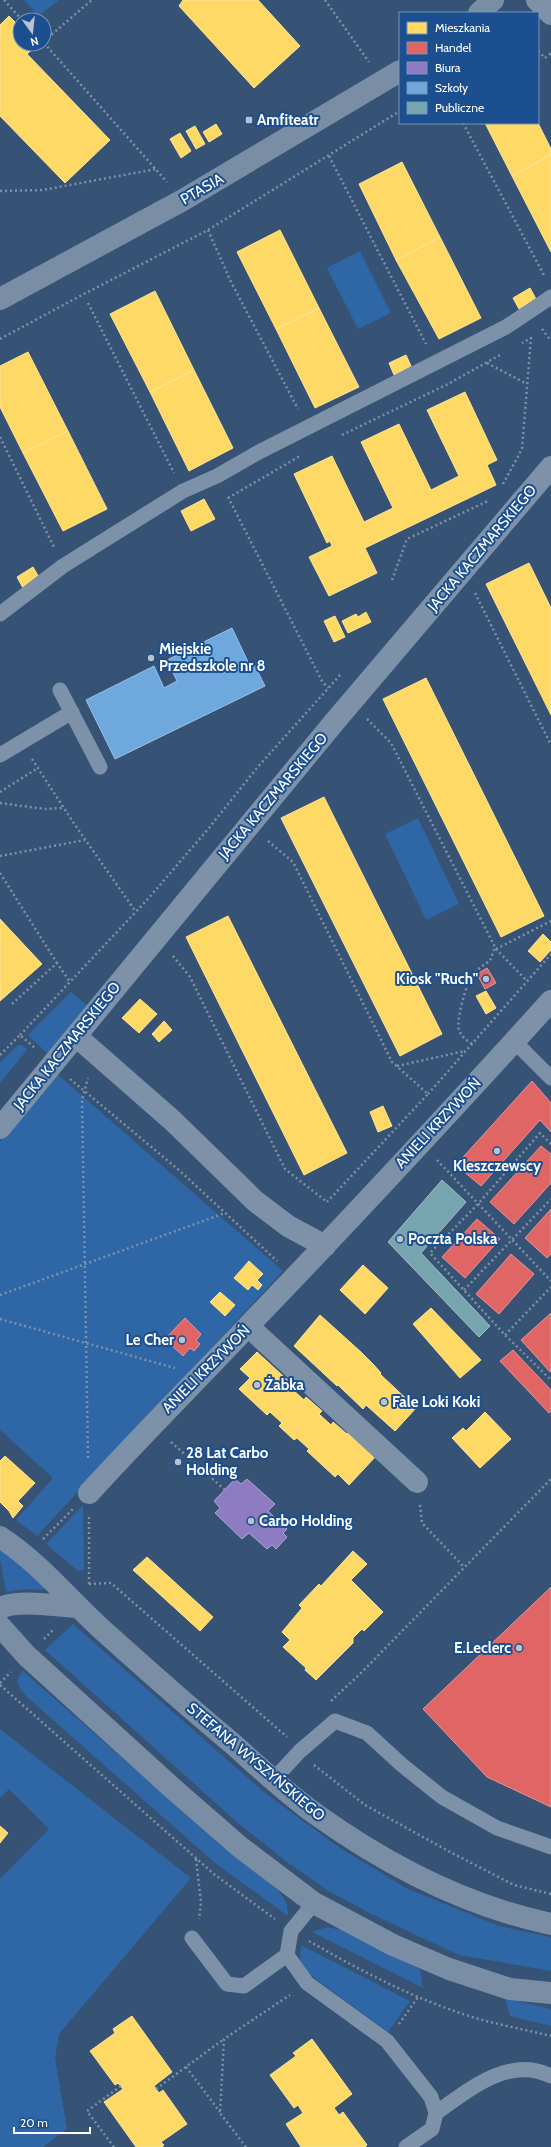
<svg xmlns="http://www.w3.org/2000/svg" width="551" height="2147" font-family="Cabin,sans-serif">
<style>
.green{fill:#2f66a5}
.homes{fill:#ffd966;stroke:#ffe494}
.shops{fill:#e06666;stroke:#e99494}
.offices{fill:#8e7cc3;stroke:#b0a3d5}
.schools{fill:#6fa8dc;stroke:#9ac2e6}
.public{fill:#76a5af;stroke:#9fc0c7}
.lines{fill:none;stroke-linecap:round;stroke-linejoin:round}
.path{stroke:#7d92a8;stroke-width:2.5;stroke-dasharray:2 3;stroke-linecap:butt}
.lane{stroke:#7d92a8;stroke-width:15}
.street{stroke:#7d92a8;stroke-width:22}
.secondary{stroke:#798da4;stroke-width:22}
.poi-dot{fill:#b9c2ce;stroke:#1b4f8f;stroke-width:1.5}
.labels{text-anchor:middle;stroke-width:4;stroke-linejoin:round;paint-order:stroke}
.poi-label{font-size:15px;font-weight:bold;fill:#fff;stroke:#1b4f8f;text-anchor:start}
.street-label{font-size:15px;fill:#fff;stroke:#1b4f8f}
</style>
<rect width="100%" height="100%" fill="#365274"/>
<path class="green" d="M24,0H59L38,16Z
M360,251L391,313L358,329L327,268Z
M418,818L459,904L426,920L385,834Z
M71,992L88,1006L48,1054L28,1035Z
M18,1045H23L27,1050L0,1083V1063Z
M56,1073L283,1271L37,1536L16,1520L53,1478L0,1430V1141Z
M83,1505L84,1570L78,1571L46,1544Z
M0,1548L47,1588L42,1590L26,1589L6,1592L0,1559Z
M73,1624L265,1793L340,1848L406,1888L499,1926L551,1937V1971L459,1955L371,1914L327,1890L287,1862L238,1823L45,1650Z
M23,1671L168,1798L277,1888L287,1904L288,1916L215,1863L28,1698C20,1689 12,1681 23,1671Z
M0,1729L191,1878L59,2034L55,2058L67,2129L43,2147H0V1879L49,1829L9,1789L0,1798Z
M327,1927L341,1930L420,1969L423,1988L312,1932Z
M301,1945L410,2001L388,2032L305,1971L300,1962Z
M505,1998L551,2009V2026L510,2016Z"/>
<path class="homes" d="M183,0H258L300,46L254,88L179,6Z
M9,16L20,27V44L37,45L27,54L110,140L65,183L0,116V25Z
M485,123H538L551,149V155L512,176Z
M216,124L222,134L209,142L203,132Z
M195,126L205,144L196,149L186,131Z
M180,133L191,151L181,158L170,139Z
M551,155V252L512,176Z
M402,162L440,237L396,260L359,184Z
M280,230L319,308L276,329L237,252Z
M440,237L481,318L439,339L396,260Z
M530,288L536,299L519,309L513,298Z
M155,291L194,370L150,392L110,314Z
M319,308L359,387L315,408L276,329Z
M28,352L68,431L23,453L0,407V366Z
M406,355L411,366L394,375L389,363Z
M194,370L233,448L189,471L150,392Z
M465,392L497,460L487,465L496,485L365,548L377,573L329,596L309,557L332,546L330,541L327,543L294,474L332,456L364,522L393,508L361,442L399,424L431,490L459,476L427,410Z
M68,431L107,509L63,531L23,453Z
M204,499L215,519L191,531L181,511Z
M529,563L551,608V715L486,584Z
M33,567L40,579L23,588L17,577Z
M366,612L371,622L348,633L342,621L356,614L358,617Z
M335,616L345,637L334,642L324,621Z
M426,678L544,916L501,937L383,699Z
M324,797L442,1034L400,1056L281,818Z
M228,916L347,1153L304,1175L186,937Z
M0,919L42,964L0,1001Z
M543,934L551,942V950L540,962L528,951Z
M486,991L496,1008L486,1014L476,996Z
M140,999L157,1014L139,1033L122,1018Z
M164,1021L172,1030L159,1042L152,1034Z
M383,1106L392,1126L378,1132L370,1112Z
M249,1261L263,1274L257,1280L262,1285L258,1290L252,1285L248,1290L234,1278Z
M363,1265L388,1288L365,1314L340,1290Z
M220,1292L235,1305L225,1316L210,1302Z
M431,1308L481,1360L460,1378L413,1324Z
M320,1315L361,1352L373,1364L381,1373L380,1374L416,1408L395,1431L366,1405L363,1409L338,1385L337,1386L294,1346Z
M257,1352L294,1386L267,1415L239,1389L250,1378L240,1369Z
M292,1389L304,1400L306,1397L322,1411L319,1414L331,1425L333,1422L347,1434L349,1432L376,1456L349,1485L338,1474L335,1477L307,1451L309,1449L297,1438L294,1440L279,1426L282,1423L270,1412Z
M485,1412L511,1439L480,1468L452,1438L463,1428L466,1431Z
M5,1456L35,1483L18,1501L23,1506L13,1518L9,1511L0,1502V1461Z
M353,1551L367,1564L351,1580L383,1612L364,1631L362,1629L353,1638V1643L316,1680L305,1670L306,1668L283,1647L290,1640L282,1632L302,1608L299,1605L319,1584L321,1586Z
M147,1557L213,1617L200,1631L133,1570Z
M0,1826L8,1833L0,1843Z
M132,2016L172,2072L154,2086L159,2093L163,2090L187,2124L161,2142L164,2145L162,2147H136L104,2102L123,2089L118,2083L115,2085L90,2051L115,2033L113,2029Z
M312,2039L352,2094L334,2108L339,2115L343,2112L367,2145L365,2147H301L286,2124L303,2113L298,2105L294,2108L270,2075L296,2056L293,2053Z"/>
<path class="shops" d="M487,968L496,983L485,989L477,974Z
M532,1081L551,1103V1132L540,1120L481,1186L456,1165Z
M541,1146L551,1154V1183L514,1224L490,1202Z
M551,1209V1254L547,1258L525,1238Z
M477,1219L500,1239L465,1278L442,1257Z
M511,1254L534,1274L499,1314L476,1294Z
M551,1313V1371L550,1372L521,1340Z
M185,1318L201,1334L196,1341L200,1344L194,1351L190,1348L183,1356L165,1339Z
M513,1350L551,1390V1411L549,1413L500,1361Z
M551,1587V1807L487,1777L423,1709Z"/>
<path class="offices" d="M235,1479L241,1484L247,1479L275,1504L268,1511L287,1529L283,1533L287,1537L276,1549L272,1545L267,1549L249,1533L242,1539L215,1513L220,1508L214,1501Z"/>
<path class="schools" d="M232,628L249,664L253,662L265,686L115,759L86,700L154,666L164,688L177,681L167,660Z"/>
<path class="public" d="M442,1180L466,1202L421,1253L490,1326L479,1337L388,1242Z"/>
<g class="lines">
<path class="path" d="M4,0L22,20
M325,0L369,62
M44,41L92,0
M44,43L167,182
M538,51L545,58L551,53
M463,123L545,277
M329,156L426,344
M0,191L43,190L156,169
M208,230L231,282L298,409
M88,303L174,473
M542,329L551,341
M0,339L82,295L208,230L400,111
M487,363L527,384
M342,435L448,384L500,355
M0,437L54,547
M503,484L522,449L531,338L522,343
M228,497L322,681L328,688
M228,498L300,456
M392,580L407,539L488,501
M475,593L551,745
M367,719L391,743L496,949L527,981
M32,759L75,825L136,912
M0,792L38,768
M0,803L45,809L63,808
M268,841L293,862L392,1062L428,1094L327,1202
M0,856L85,840
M0,873L57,963
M496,949L551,921
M173,956L190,977L285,1169L327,1202
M12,1004L57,963L70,982
M20,1035L147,900L209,828L256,769L341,674
M472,1044C466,1040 461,1036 459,1030C456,1020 466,983 473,975C477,969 483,965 490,961L495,947
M0,1055L20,1035L35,1048
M397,1066L465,1051
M70,1079L180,1171L277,1261
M428,1094L551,954
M551,1144L540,1133L478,1204L430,1253L505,1335L551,1380
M437,1160L551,1281
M464,1290L551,1199
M0,1295L225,1213
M0,1319L175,1368
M505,1335L551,1287
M171,1442L225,1490
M88,1458L82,1100L88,1078
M420,1505L422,1523L464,1567
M89,1517V1584
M43,1539L73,1509
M89,1584L111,1583L287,1737
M44,1639L53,1630
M0,1683L11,1672
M0,1685L215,1875L275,1919
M331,1701L361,1673L551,1479
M314,1765L365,1805L452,1853L514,1885L551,1894
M196,1859L201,1902L199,1919
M309,1941C359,1970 411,1997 466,2015C493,2024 523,2029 551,2036
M399,2024L418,1997
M186,2067L220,2112
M156,2089L224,2039
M114,2147L87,2111L121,2086
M246,2147L220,2113L224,2039L290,1995"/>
<path class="lane" d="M0,614L63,566L183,491L217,476L259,452L506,327L551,297
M60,690L100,767
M0,755L72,712
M514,1041L551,1078
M274,1779L300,1751L335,1721L367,1733L402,1765L442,1797L497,1828L551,1847
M314,1903L291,1931L287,1955L307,1983L387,2041L431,2097L436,2113L432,2129L406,2147
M192,1938L227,1984L244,1986L287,1955
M436,2113C469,2090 509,2055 551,2076"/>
<path class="street" d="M537,0L551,14
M76,1036L173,1121L255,1201L288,1226L325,1246
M0,1128L336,720L551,467
M248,1326L417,1482
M89,1493C141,1436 195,1382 248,1326C351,1219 452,1110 551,1001"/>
<path class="secondary" d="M479,13L493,0
M0,299L183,200L400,71
M0,1537C40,1563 71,1602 107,1634C148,1671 190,1708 233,1744C260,1768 287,1794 317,1815C387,1865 466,1906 551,1924
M0,1608C19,1599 56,1606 77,1607
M0,1626L27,1656L170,1786L240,1847L314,1903L393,1945L449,1969L510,1989L551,1993"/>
</g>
<g class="poi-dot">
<rect x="245" y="116" width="8" height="8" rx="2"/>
<circle cx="151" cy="658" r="4"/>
<circle cx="486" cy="979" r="4"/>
<circle cx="497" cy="1151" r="4"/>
<circle cx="400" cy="1239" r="4"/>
<circle cx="182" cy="1340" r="4"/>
<circle cx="257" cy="1385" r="4"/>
<circle cx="384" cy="1402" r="4"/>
<circle cx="178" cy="1462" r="4"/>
<circle cx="251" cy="1521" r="4"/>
<circle cx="519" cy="1648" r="4"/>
</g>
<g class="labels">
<g class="poi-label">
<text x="257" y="125">Amfiteatr</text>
<text x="159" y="654">Miejskie<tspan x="159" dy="17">Przedszkole nr 8</tspan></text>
<text x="478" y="984" text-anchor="end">Kiosk "Ruch"</text>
<text x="497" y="1171" text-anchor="middle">Kleszczewscy</text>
<text x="408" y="1244">Poczta Polska</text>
<text x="174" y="1345" text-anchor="end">Le Cher</text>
<text x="265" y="1390">Żabka</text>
<text x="392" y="1407">Fale Loki Koki</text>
<text x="186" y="1458">28 Lat Carbo<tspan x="186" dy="17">Holding</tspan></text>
<text x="259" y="1526">Carbo Holding</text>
<text x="511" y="1653" text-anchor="end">E.Leclerc</text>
</g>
<g class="street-label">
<text transform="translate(202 189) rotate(-30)" y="5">PTASIA</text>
<text transform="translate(482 548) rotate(-50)" y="5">JACKA KACZMARSKIEGO</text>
<text transform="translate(273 796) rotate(-50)" y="5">JACKA KACZMARSKIEGO</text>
<text transform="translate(67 1046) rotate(-51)" y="5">JACKA KACZMARSKIEGO</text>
<text transform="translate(438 1123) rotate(-47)" y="5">ANIELI KRZYWOŃ</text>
<text transform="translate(206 1369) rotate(-45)" y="5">ANIELI KRZYWOŃ</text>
<text transform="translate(256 1762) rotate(40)" y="5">STEFANA WYSZYŃSKIEGO</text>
</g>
</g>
<rect x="399" y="12" width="140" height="112" fill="#1b4f8f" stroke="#7695bc"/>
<rect x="407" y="22" width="20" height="12" fill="#ffd966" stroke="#7695bc"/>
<text x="435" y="32" font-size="12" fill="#ffffff">Mieszkania</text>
<rect x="407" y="42" width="20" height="12" fill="#e06666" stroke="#7695bc"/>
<text x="435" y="52" font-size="12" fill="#ffffff">Handel</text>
<rect x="407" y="62" width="20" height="12" fill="#8e7cc3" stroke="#7695bc"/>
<text x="435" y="72" font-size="12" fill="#ffffff">Biura</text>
<rect x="407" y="82" width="20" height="12" fill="#6fa8dc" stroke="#7695bc"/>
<text x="435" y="92" font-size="12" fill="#ffffff">Szkoły</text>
<rect x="407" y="102" width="20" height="12" fill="#76a5af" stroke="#7695bc"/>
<text x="435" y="112" font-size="12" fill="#ffffff">Publiczne</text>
<g transform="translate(32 32) rotate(165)"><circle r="19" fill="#1b4f8f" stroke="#7695bc"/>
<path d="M0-3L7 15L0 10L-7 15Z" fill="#b9c2ce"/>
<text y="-6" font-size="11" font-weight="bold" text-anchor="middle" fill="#ffffff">N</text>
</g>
<path d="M14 2127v6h76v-6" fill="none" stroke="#ffffff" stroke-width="2"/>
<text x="20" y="2127" font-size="12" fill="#ffffff" stroke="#1b4f8f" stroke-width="3" paint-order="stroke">20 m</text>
</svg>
